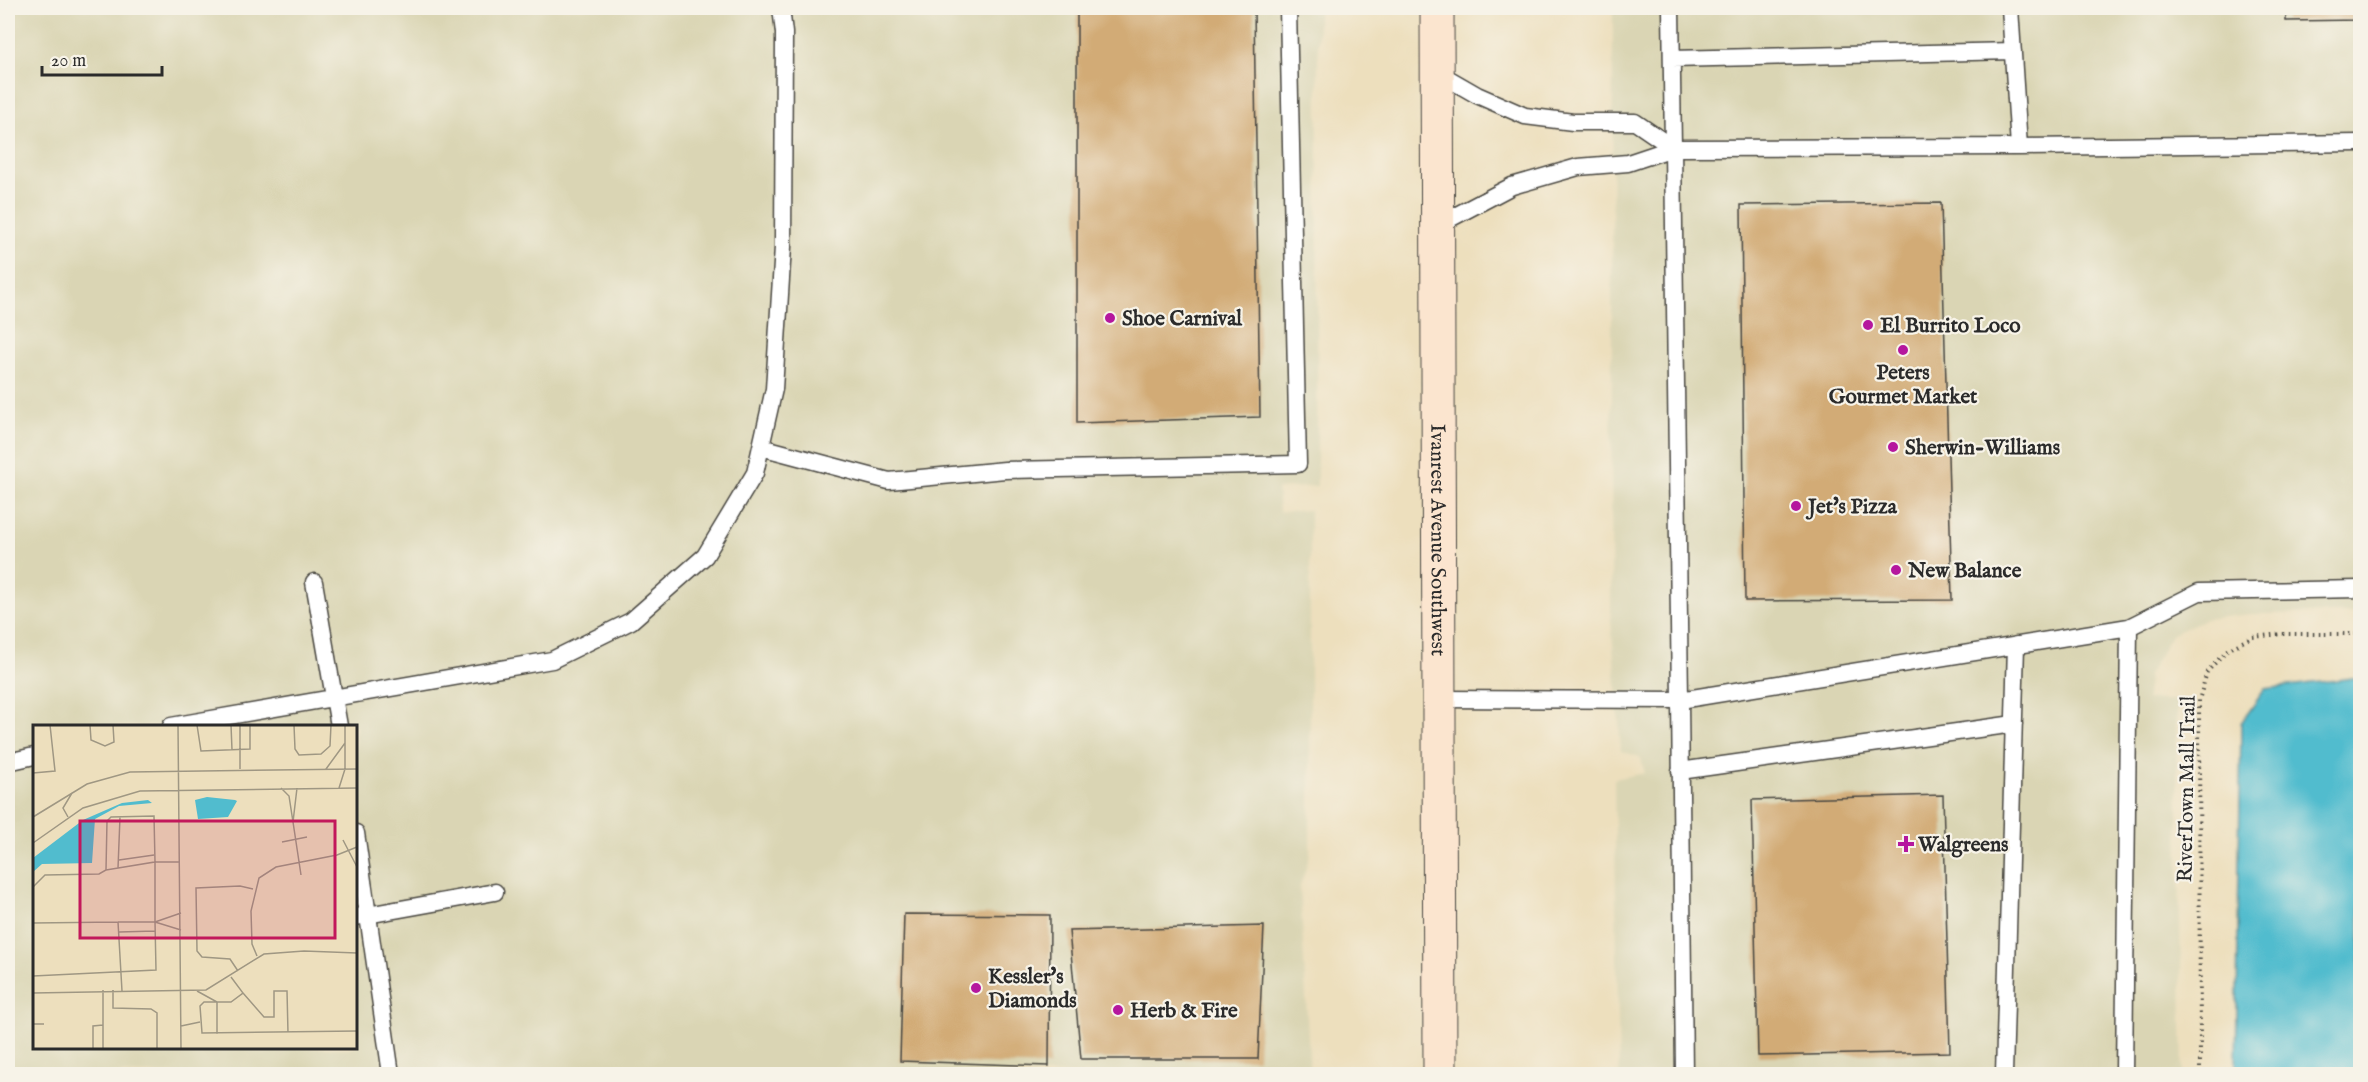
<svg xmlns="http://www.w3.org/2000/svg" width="2368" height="1082" font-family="'IM FELL English',serif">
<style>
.built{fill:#dad5b4;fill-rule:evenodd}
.water{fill:#51bcce;stroke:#3e747c;stroke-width:1.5}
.building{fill:#d2ab76}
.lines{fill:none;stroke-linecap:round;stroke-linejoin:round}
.lane-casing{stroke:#484641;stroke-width:19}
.secondary-casing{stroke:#484641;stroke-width:35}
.path{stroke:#484641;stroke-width:4;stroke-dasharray:1.5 4.5;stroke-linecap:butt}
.lane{stroke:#fff;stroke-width:16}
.secondary{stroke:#fbe5cf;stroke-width:33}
.poi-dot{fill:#b5179e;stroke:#f7f3e8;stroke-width:2}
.labels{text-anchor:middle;stroke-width:4.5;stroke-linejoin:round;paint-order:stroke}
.poi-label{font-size:21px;font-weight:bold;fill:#2b2b2b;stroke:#f7f3e8;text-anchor:start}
.street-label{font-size:21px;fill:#2b2b2b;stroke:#f7f3e8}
.inset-road{fill:none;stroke:#9f9783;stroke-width:1.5}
.view{fill:#c2185b;fill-opacity:0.15;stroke:#c2185b;stroke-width:3}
.inset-edge{fill:none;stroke:#2b2b2b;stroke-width:3}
</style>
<rect width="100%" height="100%" fill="#f7f3e8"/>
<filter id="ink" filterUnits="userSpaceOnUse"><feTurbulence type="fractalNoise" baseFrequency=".0167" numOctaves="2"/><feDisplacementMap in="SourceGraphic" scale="12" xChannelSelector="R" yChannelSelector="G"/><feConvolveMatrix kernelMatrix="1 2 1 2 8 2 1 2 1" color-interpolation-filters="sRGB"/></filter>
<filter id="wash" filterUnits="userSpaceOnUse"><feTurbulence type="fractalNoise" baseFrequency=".008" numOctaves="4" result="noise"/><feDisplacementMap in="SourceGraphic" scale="24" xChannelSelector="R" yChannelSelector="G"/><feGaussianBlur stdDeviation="1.35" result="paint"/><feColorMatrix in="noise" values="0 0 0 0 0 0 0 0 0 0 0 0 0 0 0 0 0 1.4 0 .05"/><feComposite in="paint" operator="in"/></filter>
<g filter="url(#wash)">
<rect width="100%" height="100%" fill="#eddfbd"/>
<path class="built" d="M8,8H1318L1317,486L1277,489L1279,512L1310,510V855L1300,886L1310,1074H8ZM34,726H356V1048H34Z
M1613,8H2360V613L2252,614L2205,619L2171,635L2148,675L2147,700H2179L2176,720L2183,1074H1619L1614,779L1645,773L1640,757L1621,751L1611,619Z"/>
<path class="water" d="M2360,677V1074H2236L2241,723L2265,689Z"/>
<g id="blocks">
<path class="building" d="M1077,8H1254L1260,417L1077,423Z
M2286,8H2360V20L2286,21Z
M1941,203L1952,600L1745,601L1741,205Z
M1943,795L1950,1052L1758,1056L1752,800Z
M904,914L1050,915L1049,1066L900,1061Z
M1264,926L1258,1059H1081L1069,931Z"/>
</g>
</g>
<g filter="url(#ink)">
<use href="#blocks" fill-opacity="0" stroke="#484641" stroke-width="1.5"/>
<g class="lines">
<g class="lane-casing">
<path id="lane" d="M1671,8L1673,148L2019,147
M2010,8L2019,147L2360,143
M1672,59L2013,51
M1437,72L1477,95L1525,116L1573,122H1635L1673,148
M1673,148L1680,700L2129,627
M1438,225L1512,186L1578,167L1628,163L1673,148
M761,447L889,481L1005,470L1298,464L1288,8
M314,582L339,726
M1439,699L1680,700L1684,1074
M171,726L552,660L631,621L705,556L755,473L774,389L783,247L784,33L781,8
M8,762L34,756
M1680,771L2014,724
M356,833L391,1074
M356,917L495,892
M2004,1074L2016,645
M2124,1074L2129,627L2199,592L2360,589"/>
</g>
<g class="secondary-casing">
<g id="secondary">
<path id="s1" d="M1437,8L1440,1074"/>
</g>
</g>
<path class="path" d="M2200,1074L2199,700L2207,672L2227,650L2252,637L2282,634H2360"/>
<use href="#lane" class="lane"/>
<use href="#secondary" class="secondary"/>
</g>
</g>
<g class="poi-dot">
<circle cx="1110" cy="318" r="6"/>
<circle cx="1868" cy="325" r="6"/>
<circle cx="1903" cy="350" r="6"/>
<circle cx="1893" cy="447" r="6"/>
<circle cx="1796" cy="506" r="6"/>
<circle cx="1896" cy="570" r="6"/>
<path d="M1903 835h6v6h6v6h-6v6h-6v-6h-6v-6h6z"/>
<circle cx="976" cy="988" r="6"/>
<circle cx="1118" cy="1010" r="6"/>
</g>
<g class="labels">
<g class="poi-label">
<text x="1122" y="325">Shoe Carnival</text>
<text x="1880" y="332">El Burrito Loco</text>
<text x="1903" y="379" text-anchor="middle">Peters<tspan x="1903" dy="24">Gourmet Market</tspan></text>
<text x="1905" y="454">Sherwin-Williams</text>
<text x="1808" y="513">Jet's Pizza</text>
<text x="1908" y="577">New Balance</text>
<text x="1918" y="851">Walgreens</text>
<text x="988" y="983">Kessler's<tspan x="988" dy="24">Diamonds</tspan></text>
<text x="1130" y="1017">Herb &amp; Fire</text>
</g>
<g class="street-label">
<text dy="7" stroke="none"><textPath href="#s1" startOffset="532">Ivanrest Avenue Southwest</textPath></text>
<text transform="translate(2186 789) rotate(-89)" y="7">RiverTown Mall Trail</text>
</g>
</g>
<g transform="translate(33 725)">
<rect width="324" height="324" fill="#eddfbd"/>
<path d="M174,72L202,75L204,76L195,92L165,94L162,75ZM115,75L119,78L86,81L62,94L59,138L9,139L0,147V133L50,95L89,78Z" fill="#51bcce"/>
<path class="inset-road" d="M57,0L58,15L72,21L81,17L80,0M145,0L148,324M164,0L168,26L217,24V0M198,0L199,25M207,0V44M261,0L262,24L266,30L288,29L297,21L298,0M312,0V44M293,44L312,18M0,48L22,46L17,0M248,63L256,71L260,97L264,63M306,63L312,44M0,92L54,59L97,47L324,44M35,92L30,83L39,68M260,97L268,150M310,115L324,142M249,117L274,112M0,118L50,83L107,66L324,63M86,135L121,130M85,143L87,92M73,145L122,137V197M0,162L12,150L66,149L73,145L74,96L78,92L121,91L122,137H147M122,197L148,205M122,197L148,188M0,198L85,197L89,266M86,207L122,206M224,231L219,219L218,186L226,153L243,142L304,130L324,122M205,246L197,234L169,232L164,226L163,163L207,161L220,164M0,251L123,245L122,197H85M198,252L210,268L198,277H171L167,281L169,308L324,306M70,265V324M80,265V283L118,284L124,288V324M164,266L184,277V309M0,268L173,265L231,229L271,226L324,228M210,268L231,292H241V266H254L255,308M0,281V299H11M148,301L167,297M60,324V301L70,300M194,324H285"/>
<path class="view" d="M47,96H302V213H47Z"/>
<rect width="324" height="324" class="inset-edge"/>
</g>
<rect width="2368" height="1082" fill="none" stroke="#f7f3e8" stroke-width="30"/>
<path d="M42 66v9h120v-9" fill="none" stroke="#2b2b2b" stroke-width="3"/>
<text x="51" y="66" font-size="18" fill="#2b2b2b" stroke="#f7f3e8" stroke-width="4.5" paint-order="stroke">20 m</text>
</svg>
